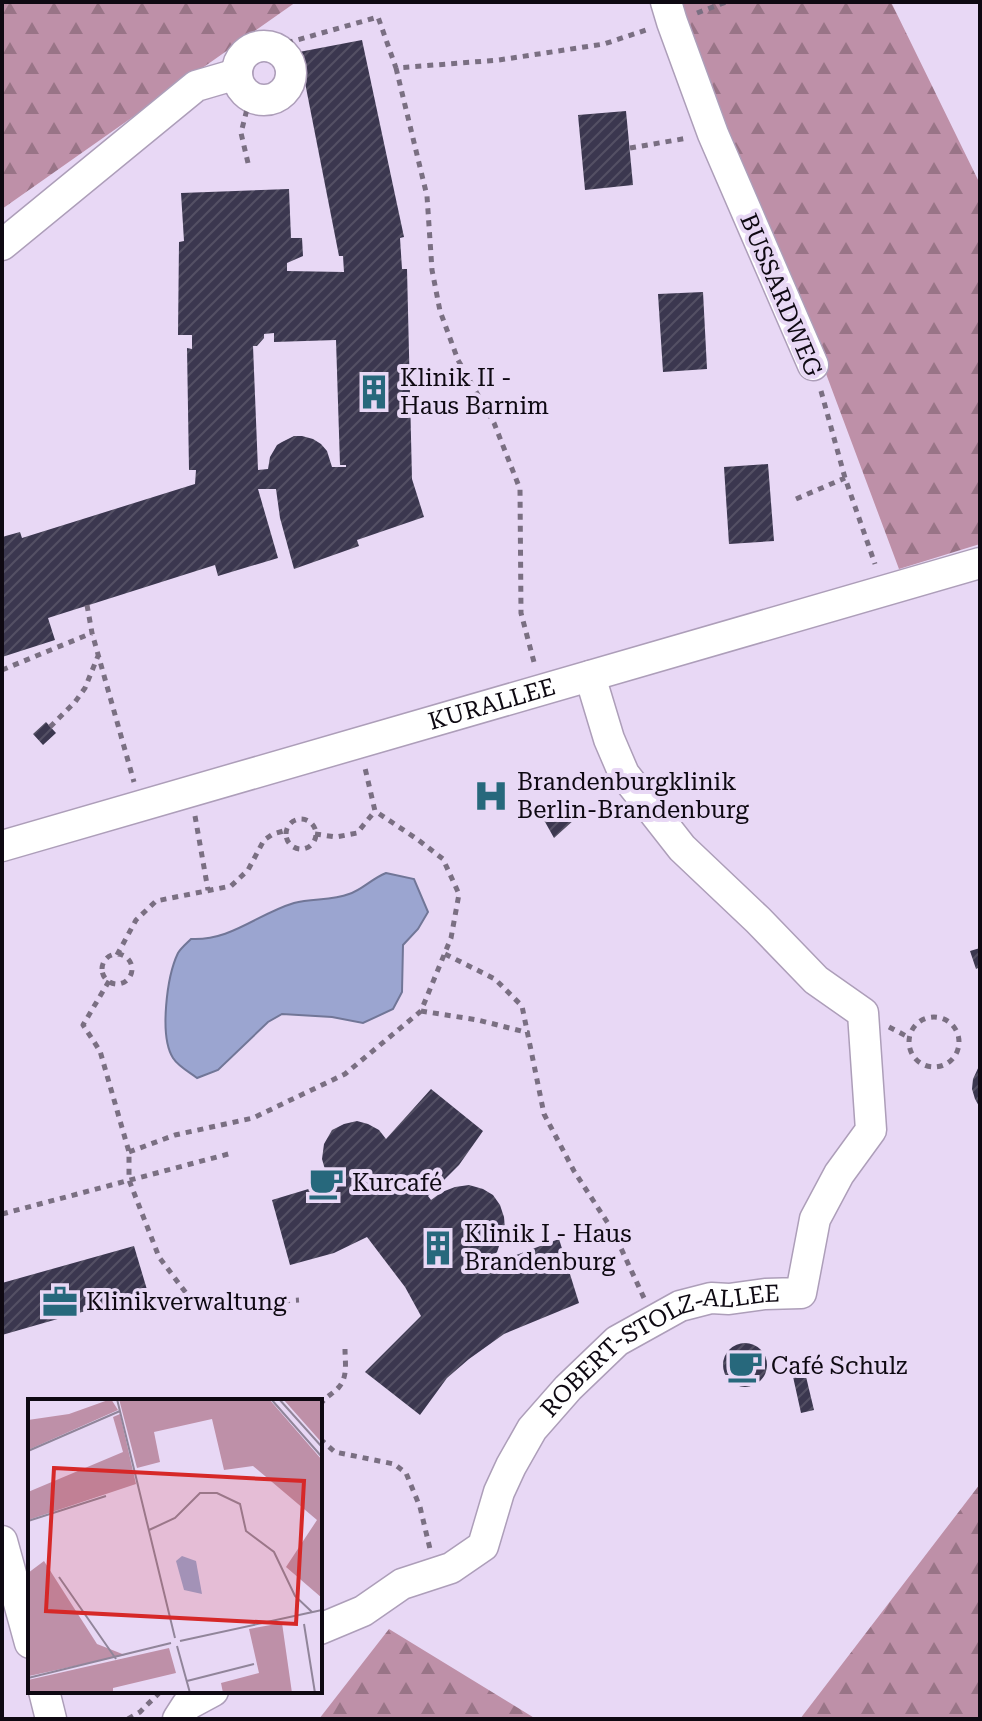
<svg xmlns="http://www.w3.org/2000/svg" width="982" height="1721" font-family="'Roboto Serif',serif">
<style>
.forest{fill:url(#forest-firs)}
.water{fill:#9ba5d0;stroke:#717697;stroke-width:2}
.building{fill:url(#building-hatch);fill-rule:evenodd}
.lines{fill:none;stroke-linecap:round;stroke-linejoin:round}
.minor-casing{stroke:#ad9eb9;stroke-width:33}
.path{stroke:#7a6f82;stroke-width:5;stroke-dasharray:6 6;stroke-linecap:butt}
.minor{stroke:#fff;stroke-width:30}
.labels{text-anchor:middle;stroke-width:8;stroke-linejoin:round;paint-order:stroke}
.street-label{font-size:24px;fill:#0e0912;stroke:#e8d8f5}
.poi-label{font-size:24px;fill:#0e0912;stroke:#e8d8f5;text-anchor:start}
.inset-road{fill:none;stroke:#91859a;stroke-width:2}
.view{fill:#d62828;fill-opacity:0.15;stroke:#d62828;stroke-width:4}
.inset-edge{fill:none;stroke:#0e0912;stroke-width:4}
</style>
<defs>
<pattern id="forest-firs" width="22" height="20" patternUnits="userSpaceOnUse" patternTransform="scale(2)"><rect width="22" height="20" fill="#be90a8"/><path d="M5 1l3.5 6h-7zM16 11l3.5 6h-7z" fill="#997487"/></pattern>
<pattern id="building-hatch" width="6" height="6" patternUnits="userSpaceOnUse" patternTransform="scale(2)"><rect width="6" height="6" fill="#3b374f"/><path d="M-1 1l2-2M0 6l6-6M5 7l2-2" fill="none" stroke="#545064"/></pattern>
</defs>
<rect width="100%" height="100%" fill="#e8d8f5"/>
<path class="forest" d="M2,2H296L2,209Z
M675,2H891L980,184V544L899,569L822,363Z
M980,1484V1719H800Z
M389,1629L536,1719H319Z"/>
<path class="water" d="M386,873L414,879L428,912L418,929L403,945L402,992L393,1009L363,1023L332,1017L282,1014L268,1022L218,1070L197,1078C189,1072 178,1066 173,1058C159,1036 167,976 178,953C181,948 187,943 191,939C231,941 257,914 294,903C312,898 332,901 349,894C362,890 371,879 386,873Z"/>
<path class="building" d="M362,40L404,237L400,238L402,269H407L412,479L424,517L357,540L359,546L294,569L280,518L276,489H258L278,558L218,576L215,565L48,618L55,640L2,657V537L20,532L22,538L195,484L196,470H189L187,348L192,349V335H178L179,242L184,241L181,193L289,189L291,238H302L303,256L287,263V271L344,272L343,256H339L299,52ZM274,333V342L336,340L340,465H346V467H332L327,451L321,444L313,439L302,436H294L282,442L277,445L270,457L268,469L258,470L253,346H257L264,338V334Z
M626,111L633,185L585,190L578,115Z
M703,292L707,369L663,372L658,294Z
M768,464L774,541L729,544L724,467Z
M46,722L56,733L43,745L33,734Z
M564,799L575,819L554,838L535,804Z
M980,948V967L976,969L970,951Z
M980,1064V1108L975,1099L972,1089L973,1079Z
M431,1089L483,1131L459,1165L428,1196L431,1200L442,1192L455,1187L469,1185L483,1189L493,1195L500,1205L504,1217L505,1229L497,1252L479,1269L482,1273L511,1257L559,1239L579,1303L504,1334L469,1359L447,1378L420,1415L365,1372L421,1316L405,1287L367,1237L334,1253L290,1265L272,1200L315,1187L328,1180L322,1159L324,1144L332,1130L344,1124L357,1121L368,1124L379,1130L386,1139Z
M134,1246L148,1293L2,1335V1283Z
M723 1365a22 22 0 1 1 44 0a22 22 0 1 1-44 0Z
M802,1360L814,1410L801,1413L790,1363Z"/>
<g class="lines">
<g class="minor-casing">
<g id="minor">
<path d="M666,2L672,22L713,134L813,365"/>
<circle cx="264" cy="73" r="27"/>
<path d="M2,245L196,86L237,74"/>
<path id="s1" d="M2,846L980,563"/>
<path d="M2,1541L30,1643"/>
<path id="s2" d="M320,1629L363,1611L402,1584L451,1568L483,1546L499,1492L511,1466L532,1429L568,1388L617,1341L680,1306L711,1298L729,1299L765,1294L801,1293L815,1219L839,1174L871,1130L863,1013L816,980L758,920L682,848L624,774L609,739L590,676"/>
<path d="M44,1691L51,1719"/>
<path d="M178,1719L187,1705L213,1691"/>
</g>
</g>
<path class="path" d="M697,13L726,2
M278,50L283,44L378,17L396,68L499,60L604,44L646,30
M396,68L427,196L432,270L440,311L458,360L494,423L520,489L521,613L535,666
M630,148L688,138
M248,163L241,133L250,97
M821,391L845,478L875,564
M796,499L845,478
M87,605L92,633L134,782
M2,670L92,633
M50,727L75,702L85,688L98,656
M195,816L208,890
M286 834a15 15 0 1 1 30 0a15 15 0 1 1-30 0Z
M315,834L336,837L357,833L375,811L365,768
M445,954L495,979L522,1006L544,1114L574,1171L613,1231L644,1298
M102 969a15 15 0 1 1 30 0a15 15 0 1 1-30 0Z
M117,955L136,920L156,901L231,886L248,870L264,840L273,834L287,830
M109,981L83,1025L100,1051L129,1152V1180L159,1257L189,1297L220,1305L299,1300
M421,1011L478,1020L529,1033
M909 1042a25 25 0 1 1 50 0a25 25 0 1 1-50 0Z
M889,1027L910,1038
M129,1152L175,1135L253,1118L345,1074L421,1011L451,938L459,894L443,859L417,839L375,811
M2,1214L232,1153
M320,1405C325,1397 333,1394 339,1387C348,1377 345,1361 345,1349
M320,1439L335,1452L394,1464L406,1473L420,1507L430,1549
M128,1719L140,1712L160,1692"/>
<use href="#minor" class="minor"/>
</g>
<defs>
<g id="building-bare" transform="scale(2.76)"><path d="M-4-6H4V6H1V3H-1V6H-4ZM-2.5-4.3h1.7v1.8h-1.7ZM.8-4.3h1.7v1.8H.8ZM-2.5-1h1.7V.8h-1.7ZM.8-1h1.7V.8H.8Z" fill="#27687c" stroke="#e8d8f5" stroke-width="2.5" paint-order="stroke"/></g>
<g id="hospital-bare" transform="scale(2.76)"><path d="M-5-5h3v3.5h4V-5h3V5h-3V1.5h-4V5h-3Z" fill="#27687c" stroke="#e8d8f5" stroke-width="2.5" paint-order="stroke"/></g>
<g id="cafe-bare" transform="scale(2.76)"><path d="M-5.5-4.5H6V0H3Q3 3.5 0 3.5H-2.5Q-5.5 3.5-5.5 0ZM3-3.2v2h1.7v-2ZM-6 4.5H4V6H-6Z" fill="#27687c" stroke="#e8d8f5" stroke-width="2.5" paint-order="stroke"/></g>
<g id="office-bare" transform="scale(2.76)"><path d="M-6-3h4V-5.5h4V-3h4V5H-6ZM-1-4.5V-3h2v-1.5ZM-6 0V1H6V0Z" fill="#27687c" stroke="#e8d8f5" stroke-width="2.5" paint-order="stroke"/></g>
</defs>
<g fill-rule="evenodd">
<use href="#building-bare" x="374" y="392"/>
<use href="#hospital-bare" x="491" y="796"/>
<use href="#cafe-bare" x="326" y="1183"/>
<use href="#building-bare" x="438" y="1248"/>
<use href="#office-bare" x="60" y="1302"/>
<use href="#cafe-bare" x="745" y="1366"/>
</g>
<g class="labels">
<g class="street-label">
<text transform="translate(781 295) rotate(67)" y="8">BUSSARDWEG</text>
<text dy="8" stroke="none"><textPath href="#s1" startOffset="510">KURALLEE</textPath></text>
<text dy="8" stroke="none"><textPath href="#s2" startOffset="470">ROBERT-STOLZ-ALLEE</textPath></text>
</g>
<g class="poi-label">
<text x="400" y="386">Klinik II -<tspan x="400" dy="28">Haus Barnim</tspan></text>
<text x="517" y="790">Brandenburgklinik<tspan x="517" dy="28">Berlin-Brandenburg</tspan></text>
<text x="352" y="1191">Kurcafé</text>
<text x="464" y="1242">Klinik I - Haus<tspan x="464" dy="28">Brandenburg</tspan></text>
<text x="86" y="1310">Klinikverwaltung</text>
<text x="771" y="1374">Café Schulz</text>
</g>
</g>
<g transform="translate(28 1399)">
<rect width="294" height="294" fill="#e8d8f5"/>
<path d="M83,0L90,11L0,51V21L41,15ZM91,0H241L294,61V199L258,168L289,121L225,67L196,71L184,20L126,33L132,63L109,69ZM255,0H294V44L287,36ZM92,15L108,85L0,121V93L95,53L85,18ZM16,162L69,245L97,256L1,277L0,174ZM254,224L264,294H195L193,284L231,274L221,230ZM141,249L148,274L85,289V294H0V281Z" fill="#be90a8"/>
<path d="M154,157L168,162L174,195L156,191L148,162Z" fill="#9ba5d0"/>
<path class="inset-road" d="M89,0L147,239M243,0L294,58M251,0L294,48M0,52L92,12M0,122L78,97M121,131L147,119L172,94H189L212,105L218,132L246,153L267,197L284,213M31,178L88,260M276,225L287,294M152,242L294,211M149,247L162,294M0,279L143,244M159,282L226,265"/>
<path class="view" d="M26,69L276,82L268,225L18,212Z"/>
<rect width="294" height="294" class="inset-edge"/>
</g>
<rect width="982" height="1721" fill="none" stroke="#0e0912" stroke-width="8"/>
</svg>
